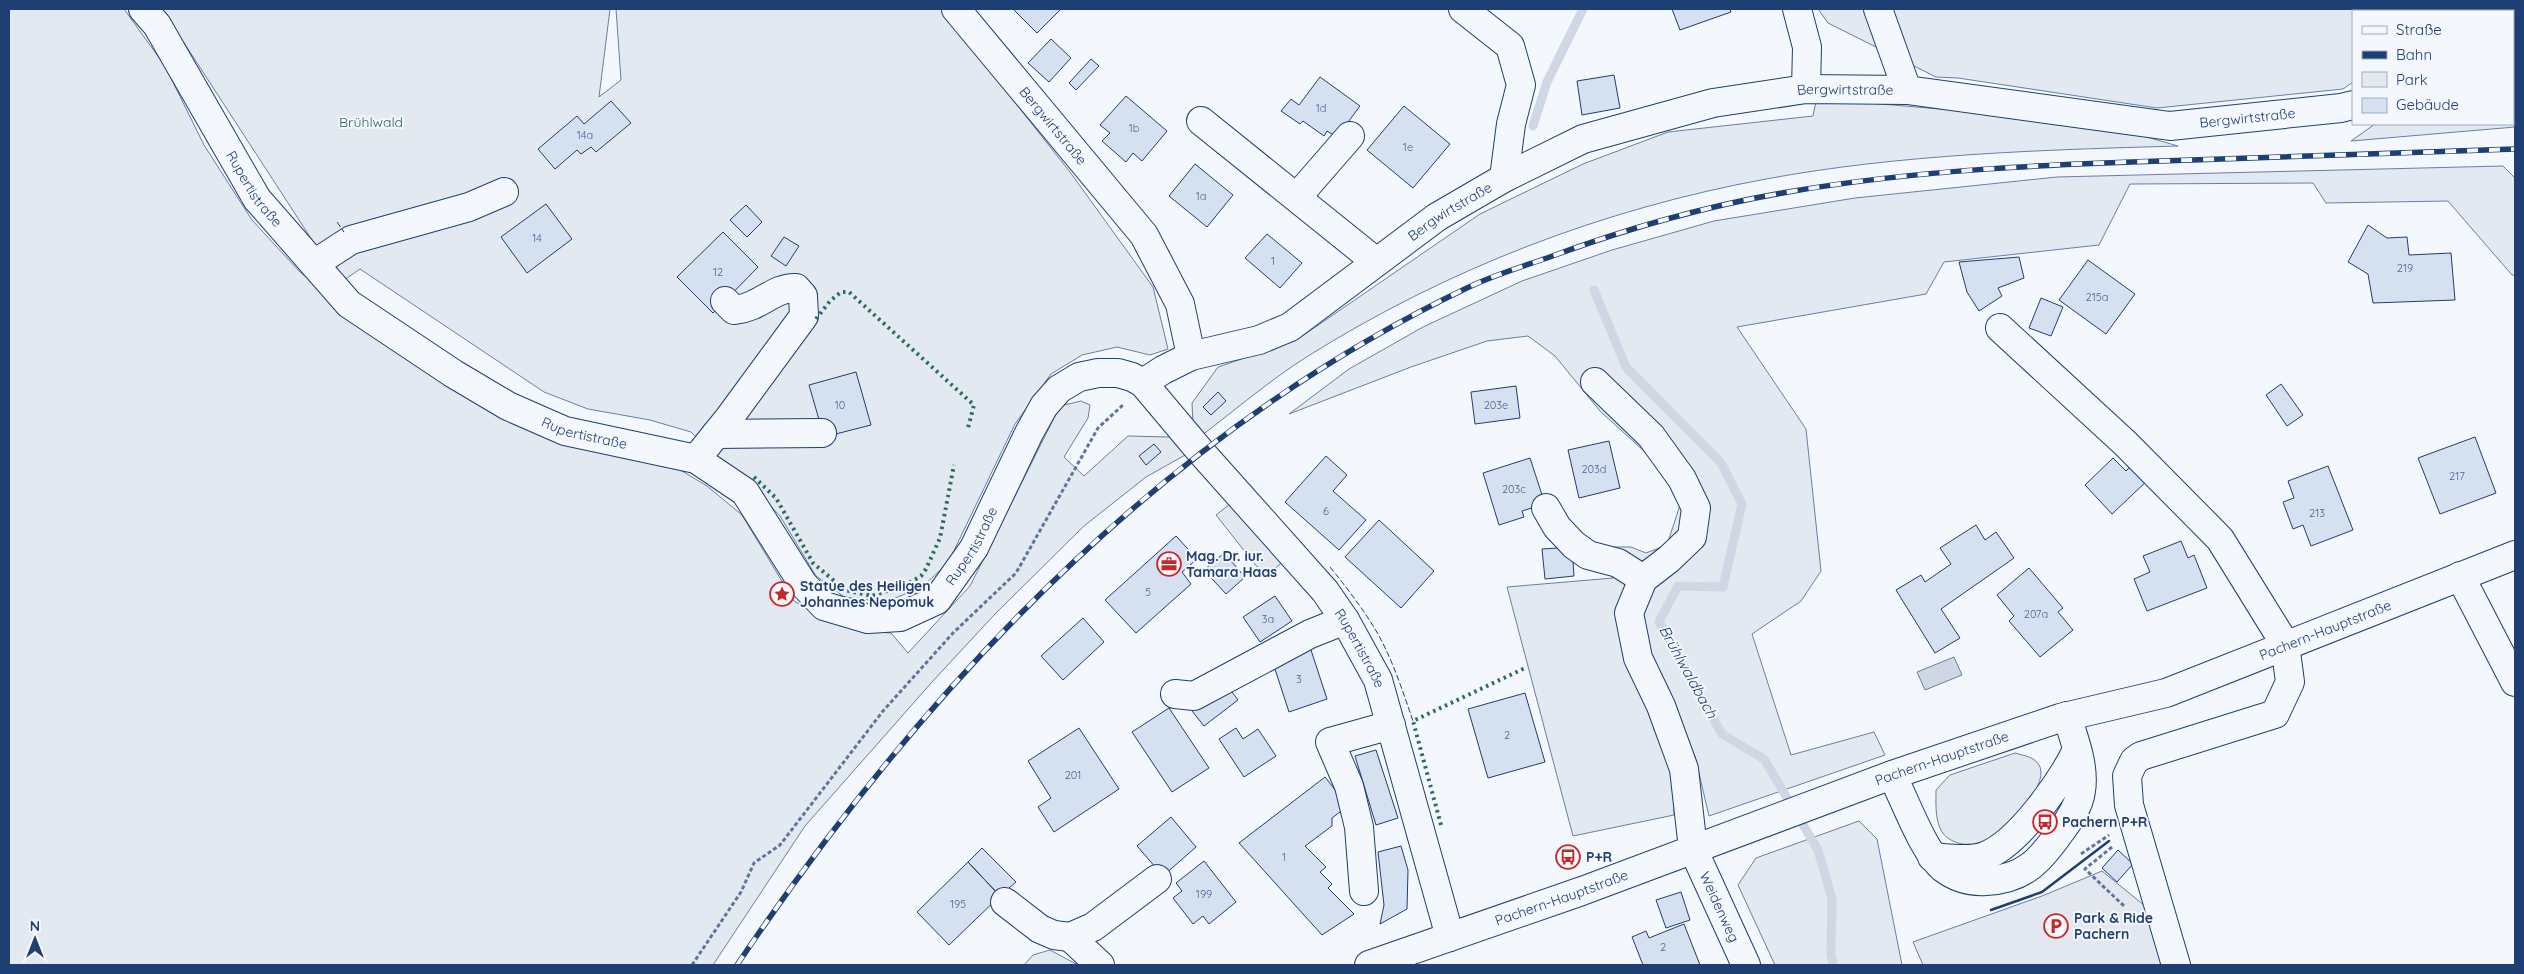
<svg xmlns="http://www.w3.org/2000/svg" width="2524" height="974" font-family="Quicksand,sans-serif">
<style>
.green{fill:#e3e9f0;stroke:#687fa3}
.parking{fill:#e3e8f0;stroke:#687fa3}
.water{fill:#cfd7e4;stroke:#687fa3}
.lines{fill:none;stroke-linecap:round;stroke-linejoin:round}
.stream{stroke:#cfd7e4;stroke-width:9}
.building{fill:#d5e0f0;stroke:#1d3f73}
.minor-casing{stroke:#1d3f73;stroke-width:30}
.major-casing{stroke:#1d3f73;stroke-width:30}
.path{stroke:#5e769c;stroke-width:3;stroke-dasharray:4 2.5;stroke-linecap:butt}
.minor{stroke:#f4f7fb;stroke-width:28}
.major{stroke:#f4f7fb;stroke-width:28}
.rail-casing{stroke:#1d3f73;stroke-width:5.5}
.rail{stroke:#f4f7fb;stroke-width:4;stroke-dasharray:11;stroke-linecap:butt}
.hedge{stroke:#2c6c60;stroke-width:4;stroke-dasharray:2.5 4;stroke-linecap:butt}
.fence{stroke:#1d3f73;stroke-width:1;stroke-dasharray:6 2.5;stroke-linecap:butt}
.wall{stroke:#1d3f73;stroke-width:2.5}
.labels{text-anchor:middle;stroke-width:4;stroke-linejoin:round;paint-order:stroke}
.number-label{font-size:11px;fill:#4b6792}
.street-label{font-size:14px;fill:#1d3f73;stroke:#f4f7fb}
.park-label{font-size:14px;fill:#2c6c60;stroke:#f4f7fb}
.poi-label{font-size:14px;font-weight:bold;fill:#1d3f73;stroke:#f4f7fb;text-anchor:start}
.water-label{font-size:15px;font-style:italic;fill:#1d3f73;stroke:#f4f7fb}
</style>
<rect width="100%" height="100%" fill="#f4f7fb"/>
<path class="green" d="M9,9H124L165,66L204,145L252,220L299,271L361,325L677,468L707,486L742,515L794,601L824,618L863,631L891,633L908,653L970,586L1060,406L1081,401L1090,405L1088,418L1064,457L1084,476L1128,436L1169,437L1176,440L1187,454L1146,477L1084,526L995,614L932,682L805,826L713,965H9Z
M162,9H610L599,97L621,80L616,9H941L1070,172L1153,287L1168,349L1150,355L1117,347L1082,355L1051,374L1015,424L948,563L922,587L886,602L844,597L816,576L780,516L747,481L724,465L691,432L650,420L588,409L544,392L360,269L340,283Z
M1818,9H2394V11H2353V82L2343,89L2157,108L1958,78L1936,77L1828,23Z
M2451,9H2515V127L2351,141L2375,124H2513V11H2451Z
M1816,101L1858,102L1975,112L2126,131L2178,146C2041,150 1901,154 1766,179C1603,209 1446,269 1305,358C1269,381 1235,410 1201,436L1193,424L1192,403L1218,367L1295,341L1480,214L1583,164L1668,132L1813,116Z
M2503,166L2515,178V275H2512L2448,201L2326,203L2313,183L2130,184L2099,245L1944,262L1926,294L1737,327L1806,429L1821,571L1801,601L1752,634L1791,755L1874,732L1885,755L1709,816L1695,756L1652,717L1654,730L1673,757L1674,815L1573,836L1507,587L1613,578L1608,547H1631L1646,553L1667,545L1680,505L1657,463L1600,411L1555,356L1528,336L1487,341L1411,367L1289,414L1349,369L1423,327L1522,281L1612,250L1714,221L1855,198L2057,177Z
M2015,753C2025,756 2036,757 2040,767C2048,788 2006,828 1990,839C1976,849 1947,846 1940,828C1935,816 1936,803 1936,790L1950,775Z
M1859,821L1877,839L1902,965H1775L1738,885L1756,858Z
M1050,950L1078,965H1024L1033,955Z"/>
<path class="parking" d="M1235,500L1286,559L1265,577L1216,515Z
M2102,871L2150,910L2167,965H1923L1913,942L2042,896Z"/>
<path class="water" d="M1954,657L1962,675L1925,690L1917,672Z"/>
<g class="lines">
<path class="stream" d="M1533,126L1547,82L1583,9
M1594,290L1626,367L1721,463L1742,504L1723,587L1678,586L1659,622L1722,734L1764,759L1818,850L1832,899L1831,954L1833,965"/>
</g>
<path class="building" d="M1013,9H1061L1037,33Z
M1672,9H1730L1731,12L1680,30Z
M1051,39L1071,58L1049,82L1028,63Z
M1091,59L1099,66L1076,90L1069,83Z
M1614,75L1620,108L1582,115L1577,81Z
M1320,77L1360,106L1337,137L1327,131L1324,136L1303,121L1300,124L1281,111L1291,99L1299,105Z
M1126,96L1167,131L1142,161L1133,153L1126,162L1102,141L1110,133L1100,125Z
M611,101L631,123L596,152L591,147L581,154L577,150L555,169L538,149L577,116L584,124Z
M1404,106L1450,144L1413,188L1367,150Z
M1195,164L1233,195L1207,227L1169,196Z
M546,204L572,239L527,273L501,237Z
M746,205L762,222L747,237L730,220Z
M2368,225L2387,238L2407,237L2409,255L2451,253L2455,300L2373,303L2368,274L2348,262Z
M723,232L758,267L713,313L677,277Z
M1267,234L1302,263L1280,288L1245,258Z
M784,237L799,246L786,266L771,256Z
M2019,257L2024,278L1998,288L2002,296L1979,311L1967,292L1959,262Z
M2088,260L2135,294L2106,334L2059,300Z
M2041,298L2063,307L2051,336L2029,328Z
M856,372L871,425L824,437L809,385Z
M2281,384L2303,415L2287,426L2266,395Z
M1516,386L1520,418L1475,424L1471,392Z
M1218,392L1226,401L1211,415L1203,407Z
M2475,437L2496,493L2440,514L2418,458Z
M1609,441L1620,488L1579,498L1568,450Z
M1154,444L1161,452L1146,465L1139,456Z
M1326,456L1347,475L1333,491L1366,520L1339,550L1285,502Z
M1530,458L1545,504L1522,511L1524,517L1499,525L1483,473Z
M2113,458L2126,471L2134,463L2149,479L2112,514L2085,485Z
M2328,466L2353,530L2311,546L2303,525L2293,529L2283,502L2294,498L2288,481Z
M1379,520L1434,571L1401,608L1345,557Z
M1976,525L1985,540L1996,532L2014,558L1941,609L1960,638L1935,653L1896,590L1921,575L1925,582L1951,564L1940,548Z
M1176,536L1197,559L1182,572L1191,584L1136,633L1105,600Z
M2181,541L2188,558L2194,555L2207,588L2147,611L2134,579L2150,572L2143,556Z
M1572,547L1574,576L1545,579L1542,549Z
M1224,553L1245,577L1226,594L1204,570Z
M2029,568L2063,608L2058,612L2073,630L2040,657L2009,621L2014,616L1997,595Z
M1275,596L1292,621L1260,642L1243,617Z
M1083,618L1104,642L1063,680L1041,656Z
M1310,647L1327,699L1289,712L1272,660Z
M1226,684L1238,700L1204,726L1192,711Z
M1525,693L1545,762L1488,778L1468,709Z
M1169,708L1209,768L1172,792L1132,732Z
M1079,728L1119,789L1054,832L1038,807L1051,798L1028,761Z
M1236,728L1243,739L1258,729L1276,756L1244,777L1219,739Z
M1376,750L1398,818L1376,825L1355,756Z
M1325,777L1348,806L1332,818V826L1305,846L1326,867L1320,872L1332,884L1328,888L1354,914L1322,935L1239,843Z
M1171,817L1196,847L1163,876L1137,846Z
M1401,846L1408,870L1407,909L1380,924L1384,905L1378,852Z
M982,848L1016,882L1000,896L968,862Z
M2118,850L2133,864L2117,882L2102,868Z
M1204,861L1236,902L1209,924L1203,916L1193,924L1173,898L1182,891L1176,883Z
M968,862L1000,896L949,945L917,912Z
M1681,892L1690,920L1666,928L1656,900Z
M1684,924L1700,965H1643L1632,937L1646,931L1649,938Z"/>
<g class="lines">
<g class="minor-casing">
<g id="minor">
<path id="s1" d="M956,9L1144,235L1180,304L1191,356"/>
<path d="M1463,9L1510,46L1521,85L1511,124L1504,178"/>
<path d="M1797,9L1807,47L1806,89"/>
<path d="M1878,9L1907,90"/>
<path d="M2415,9V11"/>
<path d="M1201,121L1375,261"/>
<path d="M1297,197L1350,136"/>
<path d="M314,264L351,240L469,207L504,192"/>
<path d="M2000,328L2126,444L2220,539L2285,644L2290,682L2275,714L2141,756L2134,761L2127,776L2129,805L2176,965"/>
<path id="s2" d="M1595,382L1651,436L1682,479L1696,508L1692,537L1669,559L1643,579L1629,613L1638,658L1661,706L1684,769L1693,849L1746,965"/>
<path id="s3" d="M1143,383L1163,370L1191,356L1259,340L1290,327L1437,217L1504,178L1583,139L1713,103L1806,89L1907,90L2170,126L2341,108L2353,105"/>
<path d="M716,434L822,433"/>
<path d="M696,459L729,418L804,316L803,296L796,288C773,287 760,308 734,310L725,301"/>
<path d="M1546,508L1557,527L1574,545L1588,555L1618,563L1643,579"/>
<path d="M2460,576L2515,682"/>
<path d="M1175,694L1194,696L1310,634L1345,620"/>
<path d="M1892,775C1905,800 1923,851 1943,868C1956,878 1970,882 1986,881C2024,879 2040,861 2061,831C2070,819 2079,806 2081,791C2085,766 2074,739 2067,716"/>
<path d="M1932,857C1948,858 1970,862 1985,856C2019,843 2061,782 2077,750"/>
<path d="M1364,891L1359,827L1349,786L1330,742L1391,725"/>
<path d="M1005,902L1040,929L1054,935L1070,937L1093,927L1157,879"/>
<path d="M1070,937L1100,965"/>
</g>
</g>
<g class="major-casing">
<g id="major">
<path id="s4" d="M143,9L157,25L257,199L349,304L454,374L508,406L565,431L696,459L745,492L803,584L824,606L868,619L900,617L937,600L974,548L1029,433L1044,406L1059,389L1079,377L1098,373H1118L1132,377L1143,383L1201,452L1325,591L1345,620L1378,680L1450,937"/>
<path id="s5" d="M1369,965L1582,891L1892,775L2060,718L2166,693L2515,555"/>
</g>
</g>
<path class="path" d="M2112,847L2085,869L2124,906
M2081,854L2109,835
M692,965L741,892L754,863L780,845L883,711L953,633L1016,573L1098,428L1124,404"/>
<use href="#minor" class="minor"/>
<use href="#major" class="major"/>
<g class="rail-casing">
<path id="rail" d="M737,965C924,687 1162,433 1469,287C1494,275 1521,267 1547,258C1625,229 1705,206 1788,192C1921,169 2057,164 2192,160C2300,156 2408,153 2515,149"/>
</g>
<use href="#rail" class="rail"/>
<path class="hedge" d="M816,319L830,301L841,292H849L974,405L968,428
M754,477L776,498L813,563L845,590L872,596L907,584L921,576L926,569L940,538L954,465
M1441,825L1413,721L1525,668"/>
<path class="fence" d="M337,222L344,232
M1330,567C1347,588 1364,610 1378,634C1393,661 1403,692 1413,721"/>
<path class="wall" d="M1991,910L2042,892L2109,841"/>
</g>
<defs>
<g id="office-ring" transform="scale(1.25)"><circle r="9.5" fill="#f4f7fb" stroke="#c62828" stroke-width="1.5"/><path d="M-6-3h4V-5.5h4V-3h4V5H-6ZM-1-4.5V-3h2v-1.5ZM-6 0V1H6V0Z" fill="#c62828"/></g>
<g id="sight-ring" transform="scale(1.25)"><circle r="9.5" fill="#f4f7fb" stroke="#c62828" stroke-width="1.5"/><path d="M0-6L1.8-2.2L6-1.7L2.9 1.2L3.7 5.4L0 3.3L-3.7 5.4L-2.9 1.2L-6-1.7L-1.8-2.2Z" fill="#c62828"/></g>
<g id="bus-ring" transform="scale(1.25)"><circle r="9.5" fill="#f4f7fb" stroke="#c62828" stroke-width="1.5"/><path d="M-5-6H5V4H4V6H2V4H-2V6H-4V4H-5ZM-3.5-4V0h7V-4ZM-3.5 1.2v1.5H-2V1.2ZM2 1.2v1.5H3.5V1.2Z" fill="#c62828"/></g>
<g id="parking-ring" transform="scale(1.25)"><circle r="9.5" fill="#f4f7fb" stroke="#c62828" stroke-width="1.5"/><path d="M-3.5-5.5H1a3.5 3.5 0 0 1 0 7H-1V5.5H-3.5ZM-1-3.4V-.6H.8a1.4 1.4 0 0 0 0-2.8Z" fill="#c62828"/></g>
</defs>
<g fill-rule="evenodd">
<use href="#office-ring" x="1169" y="564"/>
<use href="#sight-ring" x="782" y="594"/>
<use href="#bus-ring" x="2045" y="822"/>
<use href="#bus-ring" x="1568" y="857"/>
<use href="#parking-ring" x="2056" y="926"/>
</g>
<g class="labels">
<g class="number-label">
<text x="1321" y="112">1d</text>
<text x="1134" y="132">1b</text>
<text x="585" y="139">14a</text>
<text x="1408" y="151">1e</text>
<text x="1201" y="200">1a</text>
<text x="537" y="242">14</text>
<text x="1273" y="265">1</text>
<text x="2405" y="272">219</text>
<text x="718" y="276">12</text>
<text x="2097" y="301">215a</text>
<text x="840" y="409">10</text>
<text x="1496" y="409">203e</text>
<text x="1594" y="473">203d</text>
<text x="2457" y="480">217</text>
<text x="1514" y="493">203c</text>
<text x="1326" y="515">6</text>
<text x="2317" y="517">213</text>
<text x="1148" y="596">5</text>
<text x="2036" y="618">207a</text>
<text x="1268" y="623">3a</text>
<text x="1299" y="683">3</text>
<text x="1507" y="739">2</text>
<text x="1073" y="779">201</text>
<text x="1284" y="861">1</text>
<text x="1204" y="898">199</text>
<text x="958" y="908">195</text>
<text x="1663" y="951">2</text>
</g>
<g class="street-label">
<text dy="5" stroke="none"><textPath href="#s3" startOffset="776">Bergwirtstraße</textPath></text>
<text dy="5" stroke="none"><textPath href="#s3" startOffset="1181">Bergwirtstraße</textPath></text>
<text dy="5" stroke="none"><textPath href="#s1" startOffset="152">Bergwirtstraße</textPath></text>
<text dy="5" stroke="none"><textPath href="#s4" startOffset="212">Rupertistraße</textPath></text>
<text dy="5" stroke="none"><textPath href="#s3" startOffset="356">Bergwirtstraße</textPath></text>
<text dy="5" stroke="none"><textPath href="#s4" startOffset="632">Rupertistraße</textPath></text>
<text dy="5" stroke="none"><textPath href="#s4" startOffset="1128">Rupertistraße</textPath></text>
<text dy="5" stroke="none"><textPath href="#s5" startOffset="1014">Pachern-Hauptstraße</textPath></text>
<text dy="5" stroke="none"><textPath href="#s4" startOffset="1742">Rupertistraße</textPath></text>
<text dy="5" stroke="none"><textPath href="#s5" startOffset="609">Pachern-Hauptstraße</textPath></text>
<text dy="5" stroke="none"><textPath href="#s5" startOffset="204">Pachern-Hauptstraße</textPath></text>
<text dy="5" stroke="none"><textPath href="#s2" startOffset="604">Weidenweg</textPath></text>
</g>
<g class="park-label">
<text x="371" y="127">Brühlwald</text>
</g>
<g class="poi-label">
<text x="1186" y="561">Mag. Dr. iur.<tspan x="1186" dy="16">Tamara Haas</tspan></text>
<text x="800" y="591">Statue des Heiligen<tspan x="800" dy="16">Johannes Nepomuk</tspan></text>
<text x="2062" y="827">Pachern P+R</text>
<text x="1586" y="862">P+R</text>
<text x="2074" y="923">Park &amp; Ride<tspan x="2074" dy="16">Pachern</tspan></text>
</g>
<g class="water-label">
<text transform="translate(1688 672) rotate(61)" y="5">Brühlwaldbach</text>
</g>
</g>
<rect width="2524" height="974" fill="none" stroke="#1d3f73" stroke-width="20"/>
<rect x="2352" y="10" width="162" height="115" fill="#f4f7fb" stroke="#9eadc5"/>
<rect x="2362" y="26" width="25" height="8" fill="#f4f7fb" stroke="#9eadc5"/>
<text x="2396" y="35" font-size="15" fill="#1d3f73">Straße</text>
<rect x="2362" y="51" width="25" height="8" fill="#1d3f73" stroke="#9eadc5"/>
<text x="2396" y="60" font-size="15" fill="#1d3f73">Bahn</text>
<rect x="2362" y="72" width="25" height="15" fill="#e3e9f0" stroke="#9eadc5"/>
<text x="2396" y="85" font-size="15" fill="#1d3f73">Park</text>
<rect x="2362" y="98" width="25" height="15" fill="#d5e0f0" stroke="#9eadc5"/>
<text x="2396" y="110" font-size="15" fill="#1d3f73">Gebäude</text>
<g transform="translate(35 939)" stroke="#f4f7fb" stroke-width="4" paint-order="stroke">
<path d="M0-4L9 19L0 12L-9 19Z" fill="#1d3f73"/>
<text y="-8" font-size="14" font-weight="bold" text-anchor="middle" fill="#1d3f73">N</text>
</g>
</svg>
